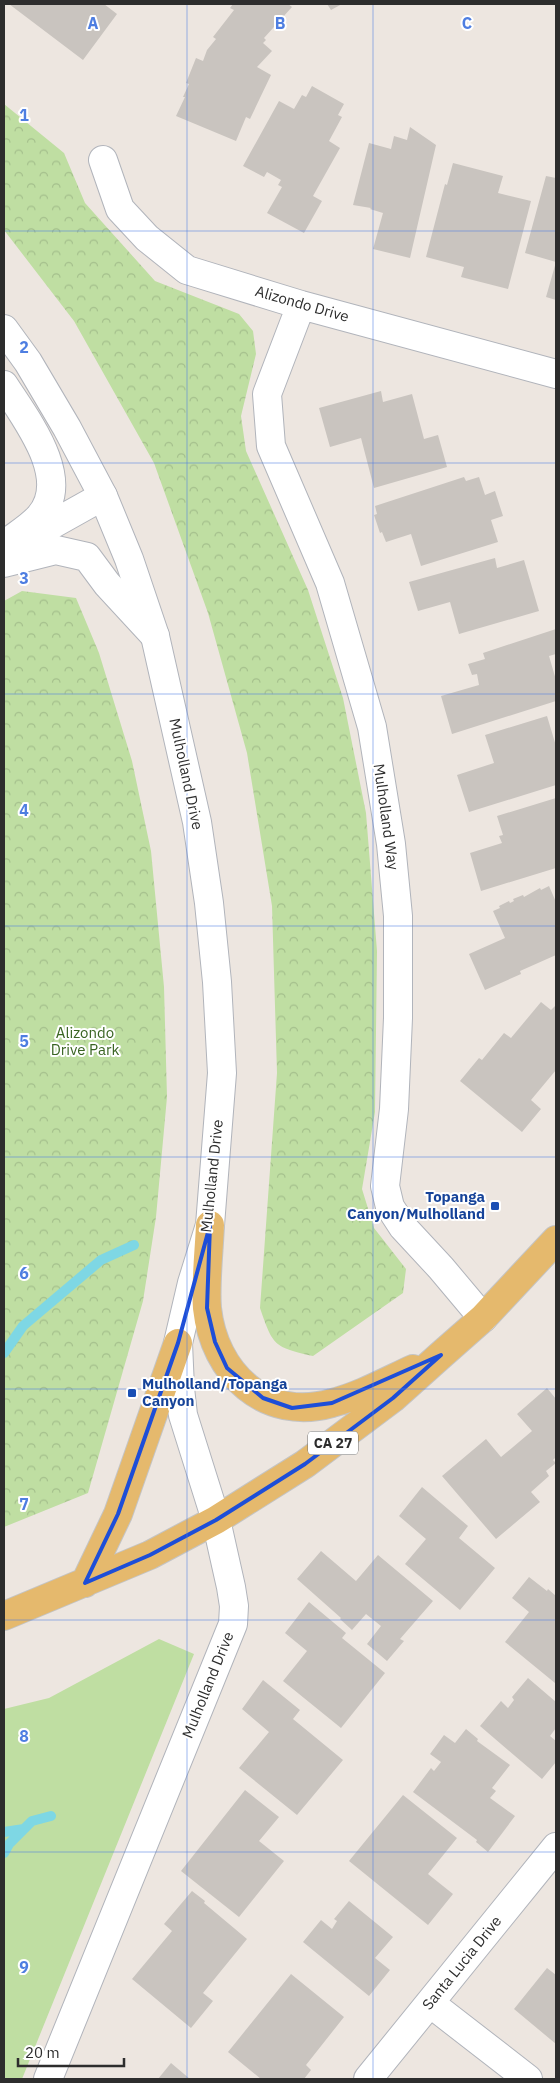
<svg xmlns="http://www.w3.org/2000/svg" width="560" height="2083" font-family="'IBM Plex Sans',sans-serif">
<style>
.grass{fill:#bfdea2}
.park{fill:url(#park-crowns)}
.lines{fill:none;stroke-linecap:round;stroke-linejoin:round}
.stream{stroke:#7ed7e4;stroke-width:10}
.building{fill:#c9c4bf}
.street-casing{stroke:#b1b4bb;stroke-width:30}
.secondary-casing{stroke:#b1b4bb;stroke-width:30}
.primary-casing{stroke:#c4c4c4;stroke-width:30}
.street{stroke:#fff;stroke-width:28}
.secondary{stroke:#fff;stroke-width:28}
.primary{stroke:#e5b96d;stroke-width:28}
.marked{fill:none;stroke:#1d4ed8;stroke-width:4;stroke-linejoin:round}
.grid{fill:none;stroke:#4e7ee1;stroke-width:1;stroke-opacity:0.55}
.transit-dot{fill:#1a4fb4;stroke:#fff;stroke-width:2}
.labels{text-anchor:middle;stroke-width:4;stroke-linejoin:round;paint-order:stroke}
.shield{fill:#fff;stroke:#6c6c6c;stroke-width:1}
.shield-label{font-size:14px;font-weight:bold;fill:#2d2d2d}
.street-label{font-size:15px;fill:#2d2d2d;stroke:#fff}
.park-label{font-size:15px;fill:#396422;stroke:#fff}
.transit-label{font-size:15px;font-weight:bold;fill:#164399;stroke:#fff;text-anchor:end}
.grid-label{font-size:16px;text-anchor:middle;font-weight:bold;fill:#4e7ee1;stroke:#fff;stroke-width:4;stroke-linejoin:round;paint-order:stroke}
</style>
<defs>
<pattern id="park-crowns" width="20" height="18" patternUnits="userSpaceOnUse" patternTransform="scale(1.25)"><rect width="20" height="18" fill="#bfdea2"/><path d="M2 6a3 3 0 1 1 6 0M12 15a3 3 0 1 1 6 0" fill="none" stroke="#a4bf8c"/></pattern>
</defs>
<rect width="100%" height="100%" fill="#ede6e0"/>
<path class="grass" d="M159,1639L194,1654L22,2079H4V1709L49,1698Z"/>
<path class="park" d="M4,104L64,153L85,203L155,281L239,314L253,331L256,354L241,416L246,451L308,590L343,698L366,813L377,951L375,1112L362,1189L374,1228L406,1269L403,1293L313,1356C274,1347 273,1346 260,1308L277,1073L272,906L247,753L208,613L154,463L74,321L4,230Z
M22,591L76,598L99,653L132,761L151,851L164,987L167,1097L156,1217L143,1301L88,1493L4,1527V601Z"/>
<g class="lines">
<path class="stream" d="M4,1353L23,1326L101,1260L134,1245
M4,1832L24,1829
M4,1853L9,1844L32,1821L51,1816"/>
</g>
<path class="building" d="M9,4H104L117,14L83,60Z
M233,4H288L292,7L264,38L266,40L263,43L272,51L257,67L271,75L250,119L246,117L236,141L176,116L185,97H183L189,84L186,83L196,58L203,61L207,50L216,39L213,37L234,10L230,8Z
M327,4H342L331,10Z
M312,86L344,104L338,115L342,117L329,141L340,148L313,196L322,201L304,233L267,213L282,187L278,185L281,180L267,172L264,177L243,166L279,101L294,109L302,95L306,97Z
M410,127L436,145L410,258L373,249L383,213L370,209L371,208L353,205L369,143L391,149L394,136L407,140Z
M453,163L503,176L498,193L531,201L508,289L461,277L464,267L426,257L445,184L447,185Z
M546,176L556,178V262L525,253Z
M556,262V300L546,297Z
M381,391L383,402L412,394L424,439L438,435L447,467L374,488L361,438L330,447L319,408Z
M464,477L466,481L479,477L485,495L495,491L503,516L491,520L498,542L421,566L411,534L386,542L382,532L380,533L374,515L377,514L375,506Z
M495,558L497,568L524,560L539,611L459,634L450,602L418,611L409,582Z
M556,629V654L549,656L556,680V701L452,734L441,696L479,685L477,674L472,675L468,664L485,659L483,653Z
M547,716L556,746V785L469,812L457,775L494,763L485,735Z
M556,798V868L481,891L470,853L502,843L499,836L503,835L497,816Z
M549,886L556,902V955L520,971L521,974L485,990L469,954L505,938L493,911L500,908L499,906L509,901L510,903L514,901L513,899L523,895L524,897L540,888L541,890Z
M541,1002L551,1010L556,1005V1070L531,1100L541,1109L522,1132L460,1081L479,1058L482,1060L504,1033L511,1038Z
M547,1388L556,1399V1457L553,1460L556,1463L546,1471L549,1476L531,1492L540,1502L496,1539L442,1476L486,1439L501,1457L532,1431L517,1414Z
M422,1487L468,1526L459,1538L495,1568L460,1610L405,1564L426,1539L399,1516Z
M321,1551L356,1581L378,1555L433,1601L400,1639L404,1641L387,1661L367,1644L381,1626L366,1614L352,1630L340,1619L341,1618L297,1579Z
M529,1577L547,1591L548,1589L556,1596L555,1683L505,1642L529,1612L512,1598Z
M309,1602L346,1633L342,1638L385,1673L341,1728L283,1681L307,1651L285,1633Z
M528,1678L556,1702V1728L550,1736L556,1741V1762L542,1779L480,1726L501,1701L508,1708L514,1700L512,1697Z
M263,1680L300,1710L293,1719L343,1760L297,1815L239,1768L269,1732L242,1709Z
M466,1729L478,1739L477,1741L510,1765L492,1788L496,1791L490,1798L515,1816L488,1852L476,1842L477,1840L413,1792L431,1768L434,1771L441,1762L430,1754L444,1735L455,1743Z
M245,1790L279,1817L259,1841L284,1861L239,1917L181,1871Z
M403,1795L457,1838L428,1874L453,1894L428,1925L349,1861Z
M192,1891L205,1901L204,1903L247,1939L203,1993L213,2001L191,2028L132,1979L172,1931L164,1924Z
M349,1901L393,1937L375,1958L390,1970L369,1996L303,1942L321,1920L332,1929L337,1921L334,1919Z
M547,1968L556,1975V2044L514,2009Z
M291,1974L344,2017L306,2065L311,2070L304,2079H261L228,2052Z
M171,2063L190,2079H158Z"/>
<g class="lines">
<g class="street-casing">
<path id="street" d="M103,160L120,209L147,238L187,270L301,305L556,374
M301,305L267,394L271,446L330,583L372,727L391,844L398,916V1018L394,1109L385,1186L390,1207L403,1227L441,1268L483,1318
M4,385C25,418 73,478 40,516C31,527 15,536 4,545
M28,538L103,496
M4,563L56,550L87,557L107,584L155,636
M430,2003L528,2079
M368,2079L556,1847"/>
</g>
<g class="secondary-casing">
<path id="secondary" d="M4,329L28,362L67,428L103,496L129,559L155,636L197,822L209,903L217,982L222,1073L210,1225L192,1283L178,1343L180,1388L183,1415L216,1520L231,1587L234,1606L233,1624L48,2079"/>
</g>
<g class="primary-casing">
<path id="primary" d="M210,1225C209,1250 205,1284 207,1308C214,1373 265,1422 332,1403C360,1396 387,1381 413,1369
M85,1583L118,1514L178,1343
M4,1616L150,1555L216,1520L305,1464L393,1398L441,1355L483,1318L556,1240"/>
</g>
<use href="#street" class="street"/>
<use href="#secondary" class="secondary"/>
<use href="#primary" class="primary"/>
</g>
<path class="marked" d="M210,1225L207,1308L215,1342L227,1368L263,1398L292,1408L332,1403L441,1355L393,1398L305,1464L216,1520L150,1555L85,1583L118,1514L178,1343Z"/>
<path class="grid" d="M187,4V2079M373,4V2079M4,231H556M4,463H556M4,694H556M4,926H556M4,1157H556M4,1389H556M4,1620H556M4,1852H556"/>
<g class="transit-dot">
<rect x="490" y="1201" width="10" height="10" rx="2.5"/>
<rect x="127" y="1388" width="10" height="10" rx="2.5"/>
</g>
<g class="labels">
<rect class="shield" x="308" y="1431.5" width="50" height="23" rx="4"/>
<g class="shield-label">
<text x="333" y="1448">CA 27</text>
</g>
<g class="street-label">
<text transform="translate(302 304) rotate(16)" y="5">Alizondo Drive</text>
<text transform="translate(186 774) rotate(78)" y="5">Mulholland Drive</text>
<text transform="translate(386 817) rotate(82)" y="5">Mulholland Way</text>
<text transform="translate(212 1176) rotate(-84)" y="5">Mulholland Drive</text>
<text transform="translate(208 1685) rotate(-68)" y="5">Mulholland Drive</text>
<text transform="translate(462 1963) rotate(-51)" y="5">Santa Lucia Drive</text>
</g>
<g class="park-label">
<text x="85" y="1038">Alizondo<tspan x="85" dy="17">Drive Park</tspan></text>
</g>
<g class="transit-label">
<text x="485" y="1202">Topanga<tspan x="485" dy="17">Canyon/Mulholland</tspan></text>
<text x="142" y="1389" text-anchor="start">Mulholland/Topanga<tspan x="142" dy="17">Canyon</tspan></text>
</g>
</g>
<g class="grid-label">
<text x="93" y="29">A</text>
<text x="280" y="29">B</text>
<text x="467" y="29">C</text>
<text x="24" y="121">1</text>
<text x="24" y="353">2</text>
<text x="24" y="584">3</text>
<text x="24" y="816">4</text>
<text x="24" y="1047">5</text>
<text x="24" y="1279">6</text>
<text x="24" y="1510">7</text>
<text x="24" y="1742">8</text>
<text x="24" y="1973">9</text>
</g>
<rect width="560" height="2083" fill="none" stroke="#2d2d2d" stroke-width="10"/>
<path d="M18 2058v8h106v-8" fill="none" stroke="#2d2d2d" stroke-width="2.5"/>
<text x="25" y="2058" font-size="15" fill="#2d2d2d" stroke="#ffffff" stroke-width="4" paint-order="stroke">20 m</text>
</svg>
